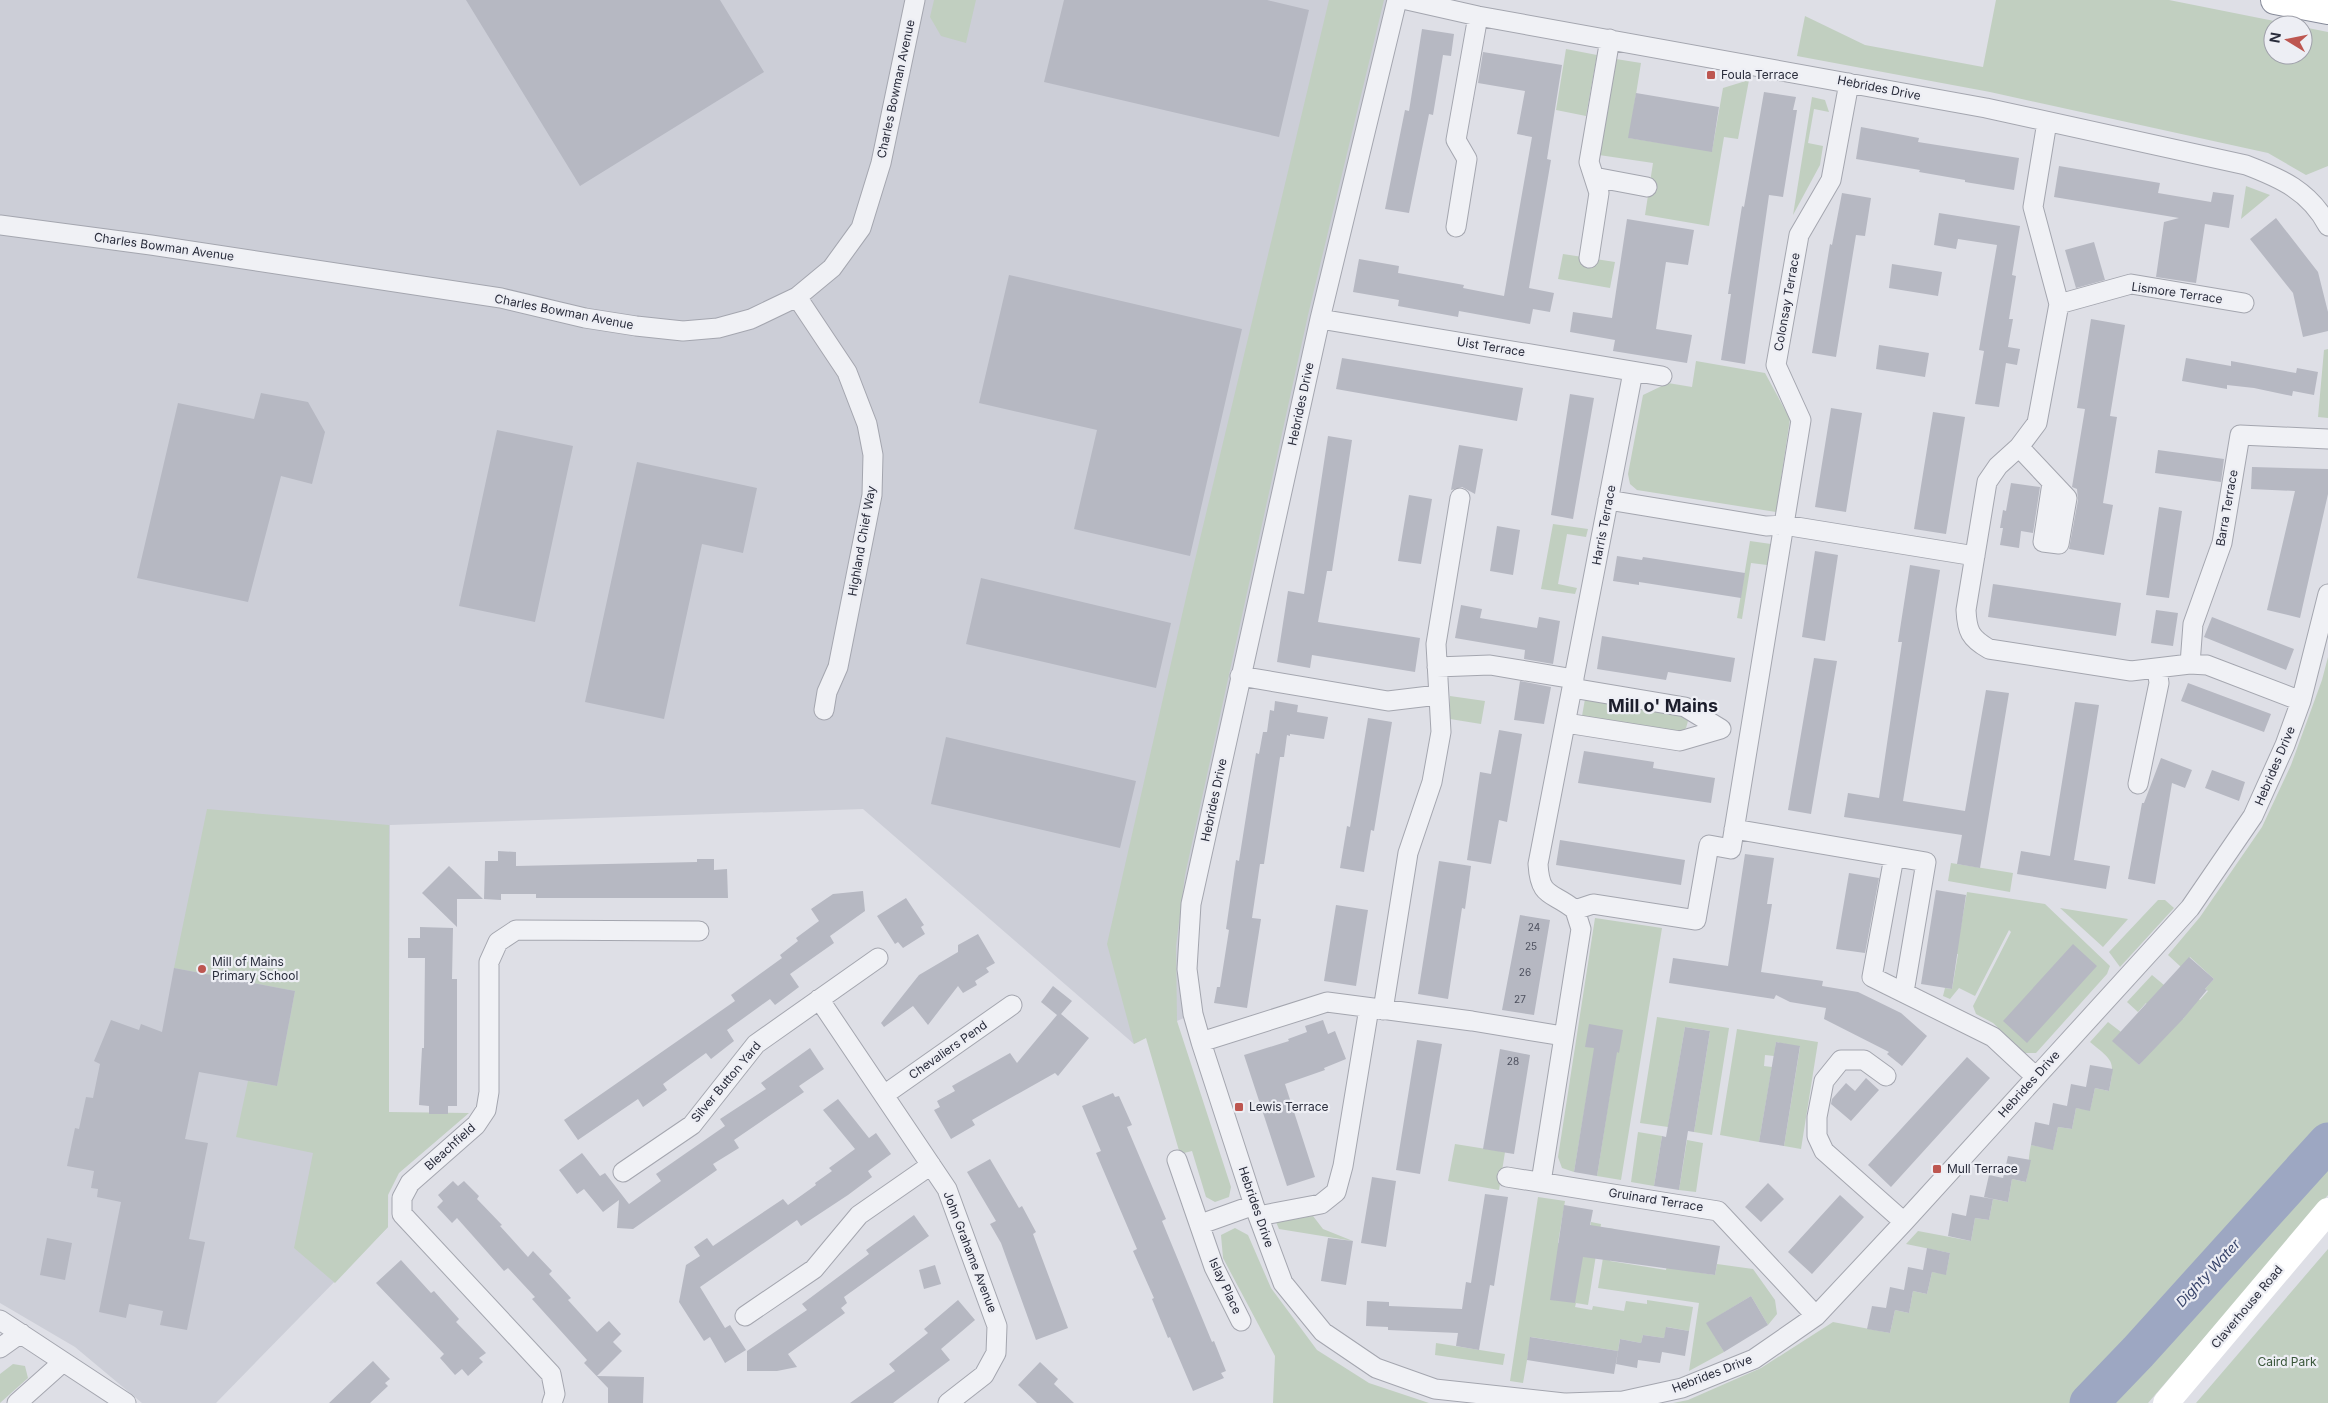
<svg xmlns="http://www.w3.org/2000/svg" width="2328" height="1403" font-family="Inter,sans-serif">
<style>
.built{fill:#ccced7}
.green{fill:#c1cfc0}
.lines{fill:none;stroke-linecap:round;stroke-linejoin:round}
.river{stroke:#9da7c2;stroke-width:39}
.building{fill:#b6b8c2}
.street-casing{stroke:#a4a6af;stroke-width:21}
.highway-casing{stroke:#878b9a;stroke-width:30}
.street{stroke:#f0f1f5;stroke-width:19}
.secondary{stroke:#fff;stroke-width:26}
.highway{stroke:#fff;stroke-width:28}
.poi-dot{fill:#bd5650;stroke:#edeef4;stroke-width:2}
.labels{text-anchor:middle;stroke-width:4.5;stroke-linejoin:round;paint-order:stroke}
.number-label{font-size:10px;fill:#4c4f5d}
.poi-label{font-size:12px;fill:#292c3b;stroke:#edeef4;text-anchor:start}
.street-label{font-size:12px;fill:#292c3b;stroke:#edeef4}
.park-label{font-size:12px;fill:#385538;stroke:#edeef4}
.water-label{font-size:14px;font-style:italic;fill:#38446a;stroke:#edeef4}
.district-label{font-size:18px;font-weight:bold;fill:#1b1d2b;stroke:#edeef4}
</style>
<rect width="100%" height="100%" fill="#dedfe6"/>
<path class="built" d="M0,0H1397L1191,904L1193,1014L1177,1021L1134,1044L863,809L390,825L388,1227L216,1403H142L75,1347L0,1303Z"/>
<path class="green" d="M934,0H976L966,43L941,36L930,17Z
M1329,0H1384L1308,315L1185,875L1176,946L1177,1021L1231,1187L1229,1197L1215,1202L1206,1197L1192,1151L1180,1154L1146,1038L1134,1044L1107,944L1187,593Z
M1996,0H2169L2294,25H2273V55H2303V27L2328,32V166L2306,175L2268,153L1990,92L1797,56L1805,16L1865,45L1983,67Z
M1566,49L1597,55L1586,116L1556,110Z
M1616,59L1641,63L1629,138L1712,151L1723,88L1749,80L1738,139L1724,137L1709,226L1645,215L1653,163L1599,155Z
M1812,97L1825,100L1829,112L1814,109L1808,143L1823,146L1820,165L1793,215Z
M2246,186L2270,195L2241,219Z
M1563,254L1615,262L1610,288L1558,279Z
M2328,349V418L2318,417L2324,350Z
M1696,361L1765,373L1790,419L1776,512L1637,490L1630,484L1628,474L1643,395L1668,383L1692,387Z
M1553,524L1588,529L1586,537L1567,534L1558,584L1577,588L1575,594L1541,589Z
M1750,541L1771,544L1767,565L1751,563L1742,619L1737,618Z
M2328,657V1195L2148,1403H1673L1688,1400L1761,1368L1833,1322L1890,1333L1895,1310L1909,1313L1913,1291L1927,1294L1932,1272L1946,1274L1950,1253L1906,1244L1918,1231L1971,1241L1975,1218L1989,1220L1993,1199L2008,1202L2012,1179L2026,1182C2029,1169 2028,1157 2031,1145L2053,1149L2058,1127L2072,1129L2076,1108L2090,1110L2095,1088L2109,1091C2115,1060 2114,1062 2090,1042L2108,1022L2121,1032L2113,1041L2139,1065L2170,1025L2146,1003L2138,1012L2127,1002L2152,975L2164,985L2183,1019L2197,998L2200,1000L2208,991L2205,989L2214,979L2190,957L2181,967L2168,955L2200,917L2262,827L2291,765L2322,680Z
M1450,696L1485,701L1481,724L1450,719Z
M1585,699L1683,715L1688,721L1686,728L1681,732L1582,716Z
M207,809L389,825V1112L469,1113L399,1173L388,1195V1227L335,1283L294,1248L313,1153L236,1137L248,1081L277,1086L295,991L174,968Z
M1951,863L2013,873L2010,892L1948,881Z
M1967,892L2045,904L2110,966L2107,974L2036,1053H2025L1993,1023L1976,1014L1973,1006L2011,932L2009,930L1975,996L1959,988L1950,999L1943,996L1945,988L1952,989L1958,954H1956Z
M2158,900H2165L2174,908L2120,967L2109,952Z
M2060,908L2128,919L2103,947Z
M1595,918L1662,928L1621,1180L1597,1176L1616,1055L1589,1082L1574,1172L1562,1168L1558,1157Z
M1657,1017L1729,1028L1712,1135L1694,1132L1710,1031L1685,1027L1668,1127L1640,1123Z
M1737,1029L1818,1042L1801,1149L1784,1146L1800,1047L1776,1042L1774,1056L1765,1055L1764,1066L1772,1067L1759,1142L1720,1135Z
M1638,1132L1662,1136L1654,1186L1631,1182Z
M1687,1140L1703,1143L1696,1192L1679,1190Z
M1455,1144L1505,1152L1499,1190L1448,1181Z
M1538,1197L1565,1201L1558,1243L1586,1248L1591,1222L1601,1224L1588,1305L1576,1303L1575,1307L1592,1310L1593,1306L1624,1311L1626,1301L1647,1304V1300L1693,1307L1689,1331L1667,1327L1664,1338L1643,1335L1641,1343L1620,1339L1618,1351L1531,1337L1523,1383L1510,1381Z
M1313,1216L1323,1229L1353,1241L1279,1229L1276,1222Z
M1235,1228L1248,1235L1271,1288L1317,1350L1369,1383L1429,1403H1273L1275,1356L1223,1258L1221,1235Z
M1608,1228L1614,1229L1610,1261L1666,1270L1672,1238L1677,1269L1715,1275L1717,1264L1753,1269L1775,1300L1777,1314L1768,1325L1751,1296L1707,1323L1724,1352L1689,1371L1699,1303L1598,1288Z
M2328,1249V1403H2196Z
M1436,1343L1505,1354L1503,1365L1435,1355Z
M13,1364L25,1366L28,1378L0,1403V1374Z"/>
<g class="lines">
<path class="river" d="M2089,1403L2138,1352L2328,1142"/>
</g>
<path class="building" d="M466,0H720L764,72L580,186Z
M1064,0H1267L1309,10L1279,137L1044,82Z
M1422,29L1454,34L1451,56L1443,55L1433,115L1429,114L1409,213L1385,209L1405,110L1409,111Z
M1483,52L1562,65L1547,159L1551,160L1529,288L1554,293L1550,312L1533,309L1530,324L1459,311L1458,317L1398,306L1399,300L1353,292L1359,259L1399,266L1398,273L1464,285L1463,288L1504,296L1532,137L1517,134L1525,91L1478,83Z
M1764,92L1796,97L1793,110H1797L1783,197L1769,195L1745,364L1721,360L1731,294H1728L1742,206L1744,207Z
M1636,93L1719,107L1712,152L1628,138Z
M1861,127L1919,138L1918,142L2019,158L2014,190L1965,182V180L1919,172L1920,170L1856,159Z
M2059,166L2160,183L2158,193L2211,202L2213,192L2234,195L2229,228L2205,224L2196,283L2156,277L2164,222L2179,218L2054,197Z
M1842,193L1871,198L1865,236L1856,235L1836,357L1812,353L1830,244L1832,245Z
M1939,213L2020,226L2012,275L2016,276L2009,319H2013L2008,347L2020,349L2017,365L2006,363L1999,407L1975,404L1984,351L1979,350L1997,245L1958,239L1956,249L1934,245Z
M2276,218L2318,272L2328,312V331L2303,337L2293,293L2250,239Z
M1627,219L1694,230L1688,265L1666,262L1656,329L1692,335L1687,363L1613,351L1615,340L1570,332L1573,312L1612,318Z
M2094,242L2105,280L2076,288L2065,250Z
M1892,264L1942,272L1938,296L1889,288Z
M1009,275L1242,329L1190,556L1074,529L1097,430L979,403Z
M2091,319L2125,325L2110,416L2117,417L2103,503L2113,505L2104,555L2069,549L2078,500L2077,489L2072,487L2085,409L2077,408Z
M1879,345L1929,353L1925,377L1876,369Z
M1342,358L1523,388L1517,421L1336,389Z
M2186,358L2231,366V361L2296,373L2297,368L2318,372L2314,395L2293,391L2292,396L2254,388L2227,385V389L2182,381Z
M261,393L308,402L325,432L312,484L281,476L248,602L137,578L178,403L254,419Z
M1570,394L1594,398L1573,519L1551,515Z
M1831,408L1862,413L1846,512L1815,507Z
M1933,412L1965,417L1946,534L1914,529Z
M497,430L573,446L535,622L459,606Z
M1328,436L1352,440L1332,571H1327L1318,622L1420,638L1415,672L1312,655L1310,668L1277,662L1288,591L1304,594Z
M1459,445L1483,449L1475,494L1462,487L1451,490Z
M2158,450L2224,459L2221,482L2155,473Z
M637,462L757,488L743,553L702,544L664,719L585,702Z
M2252,467L2328,469V494L2300,618L2267,610L2295,491L2251,489Z
M2011,483L2040,487L2033,533L2021,531L2019,548L2000,545L2003,528H2000L2003,510L2006,511Z
M1409,495L1432,499L1421,564L1398,561Z
M2159,507L2182,511L2169,598L2146,595Z
M1497,526L1520,530L1513,575L1490,571Z
M1815,551L1838,555L1825,641L1802,637Z
M1617,556L1642,560L1643,557L1745,573L1741,598L1639,582V585L1613,581Z
M1910,565L1940,570L1903,801L1965,811L1986,690L2009,693L1980,868L1957,864L1962,835L1844,817L1848,793L1879,798L1902,642H1898Z
M981,578L1171,623L1156,688L966,644Z
M1993,584L2121,603L2116,636L1988,617Z
M1461,605L1482,609L1480,618L1537,628L1539,617L1560,621L1553,664L1524,659L1525,650L1455,638Z
M2156,610L2178,613L2173,646L2151,643Z
M2212,617L2294,649L2286,670L2204,637Z
M1602,636L1735,658L1731,682L1668,672L1666,680L1597,669Z
M1814,658L1837,661L1811,814L1788,810Z
M1520,681L1551,687L1544,724L1514,720Z
M2188,683L2271,714L2264,732L2181,701Z
M1275,701L1298,705L1297,712L1328,717L1324,739L1290,734V736L1287,735L1284,757H1280L1264,864H1260L1252,918L1261,919L1247,1008L1214,1003L1217,987H1220L1229,930L1226,929L1236,860L1239,861L1256,753L1259,754L1263,732H1267L1270,710L1274,711Z
M2075,702L2099,705L2074,860L2110,866L2106,889L2017,874L2021,851L2050,856Z
M1368,718L1392,722L1374,831L1371,830L1364,872L1340,868L1347,826L1350,827Z
M1499,730L1522,734L1507,822L1499,820L1491,864L1467,860L1480,772L1491,774Z
M946,737L1136,781L1120,848L931,804Z
M1584,751L1654,762L1653,768L1715,778L1711,803L1578,783Z
M2161,758L2192,770L2185,788L2172,783L2155,884L2128,879L2142,803H2144Z
M2212,770L2245,782L2239,801L2205,788Z
M1560,840L1685,860L1681,885L1556,865Z
M498,851L516,852V866L697,862V859H714V870L727,869L728,898H536V894H501V900L484,899L485,861H498Z
M1745,854L1774,858L1767,904H1772L1761,972L1823,981L1822,986L1858,992L1901,1013L1927,1036L1902,1066L1887,1054L1889,1052L1824,1019L1826,1008L1790,1002L1776,995L1774,999L1669,983L1673,958L1728,966Z
M1439,861L1471,866L1465,909L1462,908L1448,999L1418,994Z
M449,866L483,899H457V927L422,893Z
M1849,873L1879,878L1865,953L1836,949Z
M1936,890L1966,895L1952,989L1921,984Z
M863,891L865,911L830,936L834,943L790,974L799,987L775,1005L770,999L727,1030L734,1041L711,1059L706,1053L663,1084L667,1090L643,1107L638,1099L578,1140L564,1120L735,1001L731,995L782,958L780,955L798,941L796,938L819,921L811,909L833,894Z
M906,898L924,925L921,927L925,934L903,948L898,942L895,944L877,916Z
M1336,905L1368,910L1356,986L1324,981Z
M1520,915L1550,920L1534,1015L1502,1010Z
M420,927L453,928L452,979H457V1106H448V1114H429V1106L419,1105L422,1048H424L425,958H408V938H420Z
M978,934L995,963L986,968L989,972L975,981L977,985L963,993L958,986L928,1025L913,1006L884,1027L881,1023L919,975L958,952V945Z
M2073,944L2097,966L2027,1043L2003,1021Z
M2189,957L2214,979L2205,989L2207,990L2183,1019L2139,1065L2112,1041Z
M174,968L295,991L277,1086L199,1072L185,1139L208,1143L189,1239L205,1242L187,1330L160,1325L163,1311L129,1304L126,1318L99,1312L121,1202L97,1197L98,1189L91,1188L94,1171L67,1166L75,1128L79,1129L86,1097L93,1098L100,1064L94,1061L111,1020L139,1030L141,1024L162,1032Z
M1053,986L1072,1001L1061,1014L1089,1038L1058,1076L1055,1073L991,1109L972,1120L975,1125L951,1139L934,1110L940,1107L937,1101L955,1091L952,1086L1010,1053L1017,1063L1057,1015L1041,1002Z
M1323,1020L1328,1034L1335,1031L1346,1059L1324,1068L1325,1070L1285,1084L1315,1177L1287,1186L1244,1055L1289,1041L1288,1039L1307,1032L1305,1026Z
M1589,1024L1623,1030L1619,1053L1617,1052L1597,1176L1574,1172L1594,1048L1585,1047Z
M1685,1027L1710,1031L1694,1132L1688,1131L1679,1190L1654,1186L1662,1136L1666,1137Z
M1417,1040L1442,1044L1420,1174L1396,1170Z
M1776,1042L1800,1046L1784,1146L1759,1142Z
M810,1048L824,1069L799,1086L804,1092L734,1140L739,1148L713,1164L717,1170L633,1229L617,1228L619,1200L603,1212L584,1189L577,1194L559,1170L582,1153L600,1176L605,1173L629,1204L661,1181L656,1174L725,1126L720,1119L766,1089L761,1083Z
M1500,1049L1530,1055L1514,1154L1483,1149Z
M1967,1057L1990,1078L1891,1187L1868,1165Z
M2090,1065L2113,1069L2109,1091L2095,1088L2090,1111L2076,1108L2072,1129L2058,1127L2053,1150L2031,1145L2035,1122L2049,1125L2053,1103L2067,1106L2071,1084L2086,1087Z
M1866,1078L1879,1090L1851,1121L1831,1104L1832,1099L1846,1083L1855,1091Z
M1113,1093L1115,1097L1119,1096L1132,1125L1127,1127L1129,1132L1166,1219L1162,1221L1212,1342L1214,1341L1226,1371L1221,1373L1224,1378L1193,1391L1170,1337L1168,1338L1152,1299L1154,1298L1133,1251L1137,1249L1096,1153L1101,1151L1082,1106Z
M838,1099L869,1138L876,1133L891,1154L868,1171L872,1177L848,1195L801,1226L797,1220L700,1287L725,1328L730,1325L746,1350L725,1363L710,1337L704,1341L679,1302L686,1265L700,1256L694,1247L707,1238L713,1246L783,1199L788,1205L816,1185L815,1183L832,1171L829,1168L855,1149L823,1110Z
M2008,1156L2031,1160L2026,1182L2012,1179L2008,1202L1984,1197L1989,1175L2003,1178Z
M990,1159L1019,1208L1022,1206L1036,1232L1033,1234L1068,1328L1036,1340L1001,1243L990,1224L996,1221L967,1172Z
M1372,1177L1396,1181L1386,1247L1361,1243Z
M453,1181L458,1186L464,1181L479,1196L477,1199L502,1225L500,1226L528,1257L533,1251L552,1271L549,1274L571,1298L568,1300L597,1332L609,1321L621,1334L613,1342L622,1351L597,1376L644,1377L643,1403H608V1388L584,1363L587,1360L532,1299L535,1297L508,1268L504,1271L457,1218L452,1223L437,1207L443,1201L438,1195Z
M1768,1183L1784,1199L1761,1222L1745,1207Z
M1485,1194L1508,1197L1494,1286L1490,1285L1479,1350L1456,1346L1458,1333L1388,1330V1327L1366,1326L1367,1301L1389,1302V1306L1462,1309L1466,1282L1471,1283Z
M1840,1195L1864,1217L1812,1274L1788,1252Z
M1970,1195L1993,1199L1989,1220L1975,1218L1971,1241L1948,1236L1952,1213L1966,1216Z
M1564,1205L1593,1210L1590,1225L1720,1246L1715,1275L1583,1257L1575,1303L1550,1300Z
M914,1215L929,1236L844,1297L847,1303L841,1308L845,1313L788,1354L797,1367L777,1371H747V1351L807,1310L802,1304L869,1254L866,1250Z
M47,1238L72,1243L65,1280L40,1275Z
M1328,1238L1353,1241L1346,1285L1321,1281Z
M1927,1248L1950,1253L1946,1275L1932,1272L1927,1294L1913,1291L1909,1313L1895,1310L1890,1333L1867,1329L1872,1306L1886,1308L1890,1287L1904,1290L1908,1267L1923,1270Z
M401,1260L431,1293L434,1291L459,1319L456,1322L486,1353L479,1358L483,1362L468,1376L462,1369L455,1375L440,1358L444,1354L376,1283Z
M935,1265L941,1284L924,1289L919,1270Z
M1751,1296L1768,1325L1724,1352L1706,1323Z
M958,1300L975,1320L941,1349L950,1360L893,1403H850L895,1371L889,1364L928,1333L924,1329Z
M1666,1327L1689,1331L1685,1356L1662,1352L1660,1363L1638,1360L1637,1368L1616,1364L1620,1339L1641,1343L1643,1335L1664,1338Z
M1530,1337L1618,1351L1614,1374L1527,1360Z
M373,1361L390,1379L385,1383L388,1386L370,1403H329Z
M1040,1362L1058,1379L1054,1384L1074,1403H1037L1018,1385Z"/>
<g class="lines">
<g class="street-casing">
<path id="street" d="M1397,0L1320,319L1191,904L1187,969L1193,1014L1201,1042L1254,1205L1283,1283L1323,1332L1376,1368L1435,1389L1564,1403
M1407,0L1478,16L1986,108L2246,165C2280,178 2310,191 2328,226
M2047,122L2033,207L2059,304L2037,423L2019,447L1998,466L1987,482L1966,610C1967,631 1970,638 1989,649L2131,671L2190,664L2207,665L2301,701
M1594,177L1647,187
M0,225L151,245L501,298L585,318L636,326L683,331L718,328L751,319L797,297L832,268L861,228L881,163L915,0
M1456,227L1467,159L1456,140L1478,16
M1589,258L1599,193L1589,162L1610,39
M797,297L847,372L867,424L873,455L872,495L838,667L827,692L824,710
M2059,304L2131,284L2244,303
M1320,319L1662,376
M2019,447L2067,498L2059,544L2043,542L2052,483
M1608,500L1766,526L1784,525L1975,556
M2190,664L2193,624L2222,543L2240,435L2328,439
M1437,667L1490,665L1574,679
M1240,676L1388,701L1438,695
M1566,723L1680,741L1721,729L1685,707L1572,688
M2138,784L2159,683L2157,669
M1734,829L1926,862L1904,992
M1894,857L1872,977L1993,1037L2036,1077
M1575,910L1593,904L1696,920L1709,845L1731,849L1801,420L1776,365L1799,235L1831,180L1849,83
M1575,910C1552,891 1540,899 1538,864L1633,372
M819,999L947,1189L997,1326L996,1353L984,1375L948,1403
M1383,1010L1408,853L1432,782L1441,732L1436,644L1460,498
M1201,1042L1327,1002L1472,1021L1563,1036
M1886,1076L1864,1060H1841L1824,1081L1817,1117V1136L1824,1151L1904,1222
M884,1095L1012,1005
M1177,1160L1214,1267L1241,1321
M623,1172L692,1125L756,1044L878,958
M1507,1177L1718,1211L1816,1316
M1541,1182L1581,929L1575,910
M1258,1216L1321,1204L1336,1192L1343,1166L1369,1008
M1201,1224L1254,1205
M745,1316L814,1269L859,1215L931,1165
M0,1320L126,1403
M0,1348L21,1333
M17,1403L63,1362
M552,1403L555,1394L551,1374L402,1214V1198L410,1183L476,1125L486,1110L489,1092V962L498,942L516,930L699,931
M1566,1403L1623,1401L1682,1388L1754,1359L1816,1316L1904,1222L2190,908L2253,816L2285,745L2301,701L2328,594"/>
</g>
<g class="highway-casing">
<path id="highway" d="M2275,0L2328,10"/>
</g>
<use href="#street" class="street"/>
<path class="secondary" d="M2166,1403L2328,1211"/>
<use href="#highway" class="highway"/>
</g>
<g class="poi-dot">
<rect x="1706" y="70" width="10" height="10" rx="2.5"/>
<circle cx="202" cy="969" r="5"/>
<rect x="1234" y="1102" width="10" height="10" rx="2.5"/>
<rect x="1932" y="1164" width="10" height="10" rx="2.5"/>
</g>
<g class="labels">
<g class="number-label">
<text x="1534" y="931">24</text>
<text x="1531" y="950">25</text>
<text x="1525" y="976">26</text>
<text x="1520" y="1003">27</text>
<text x="1513" y="1065">28</text>
</g>
<g class="poi-label">
<text x="1721" y="79">Foula Terrace</text>
<text x="212" y="966">Mill of Mains<tspan x="212" dy="14">Primary School</tspan></text>
<text x="1249" y="1111">Lewis Terrace</text>
<text x="1947" y="1173">Mull Terrace</text>
</g>
<g class="street-label">
<text transform="translate(1879 88) rotate(11)" y="4">Hebrides Drive</text>
<text transform="translate(896 89) rotate(-78)" y="4">Charles Bowman Avenue</text>
<text transform="translate(164 247) rotate(8)" y="4">Charles Bowman Avenue</text>
<text transform="translate(2177 293) rotate(8)" y="4">Lismore Terrace</text>
<text transform="translate(1787 302) rotate(-80)" y="4">Colonsay Terrace</text>
<text transform="translate(564 312) rotate(11)" y="4">Charles Bowman Avenue</text>
<text transform="translate(1491 347) rotate(9)" y="4">Uist Terrace</text>
<text transform="translate(1301 404) rotate(-78)" y="4">Hebrides Drive</text>
<text transform="translate(2227 508) rotate(-80)" y="4">Barra Terrace</text>
<text transform="translate(1604 525) rotate(-79)" y="4">Harris Terrace</text>
<text transform="translate(862 541) rotate(-80)" y="4">Highland Chief Way</text>
<text transform="translate(2275 766) rotate(-67)" y="4">Hebrides Drive</text>
<text transform="translate(1214 800) rotate(-78)" y="4">Hebrides Drive</text>
<text transform="translate(948 1050) rotate(-35)" y="4">Chevaliers Pend</text>
<text transform="translate(726 1082) rotate(-50)" y="4">Silver Button Yard</text>
<text transform="translate(2029 1084) rotate(-48)" y="4">Hebrides Drive</text>
<text transform="translate(450 1147) rotate(-42)" y="4">Bleachfield</text>
<text transform="translate(1656 1200) rotate(9)" y="4">Gruinard Terrace</text>
<text transform="translate(1256 1207) rotate(71)" y="4">Hebrides Drive</text>
<text transform="translate(970 1252) rotate(69)" y="4">John Grahame Avenue</text>
<text transform="translate(1225 1286) rotate(65)" y="4">Islay Place</text>
<text transform="translate(2247 1307) rotate(-50)" y="4">Claverhouse Road</text>
<text transform="translate(1712 1374) rotate(-21)" y="4">Hebrides Drive</text>
</g>
<g class="park-label">
<text x="2287" y="1366">Caird Park</text>
</g>
<g class="water-label">
<text transform="translate(2208 1273) rotate(-47)" y="5">Dighty Water</text>
</g>
<g class="district-label">
<text x="1663" y="712">Mill o' Mains</text>
</g>
</g>
<g transform="translate(2288 40) rotate(280)"><circle r="24" fill="#edeef4" stroke="#9fa0aa"/>
<path d="M0-4L9 19L0 12L-9 19Z" fill="#bd5650"/>
<text y="-8" font-size="14" font-weight="bold" text-anchor="middle" fill="#292c3b">N</text>
</g>
</svg>
